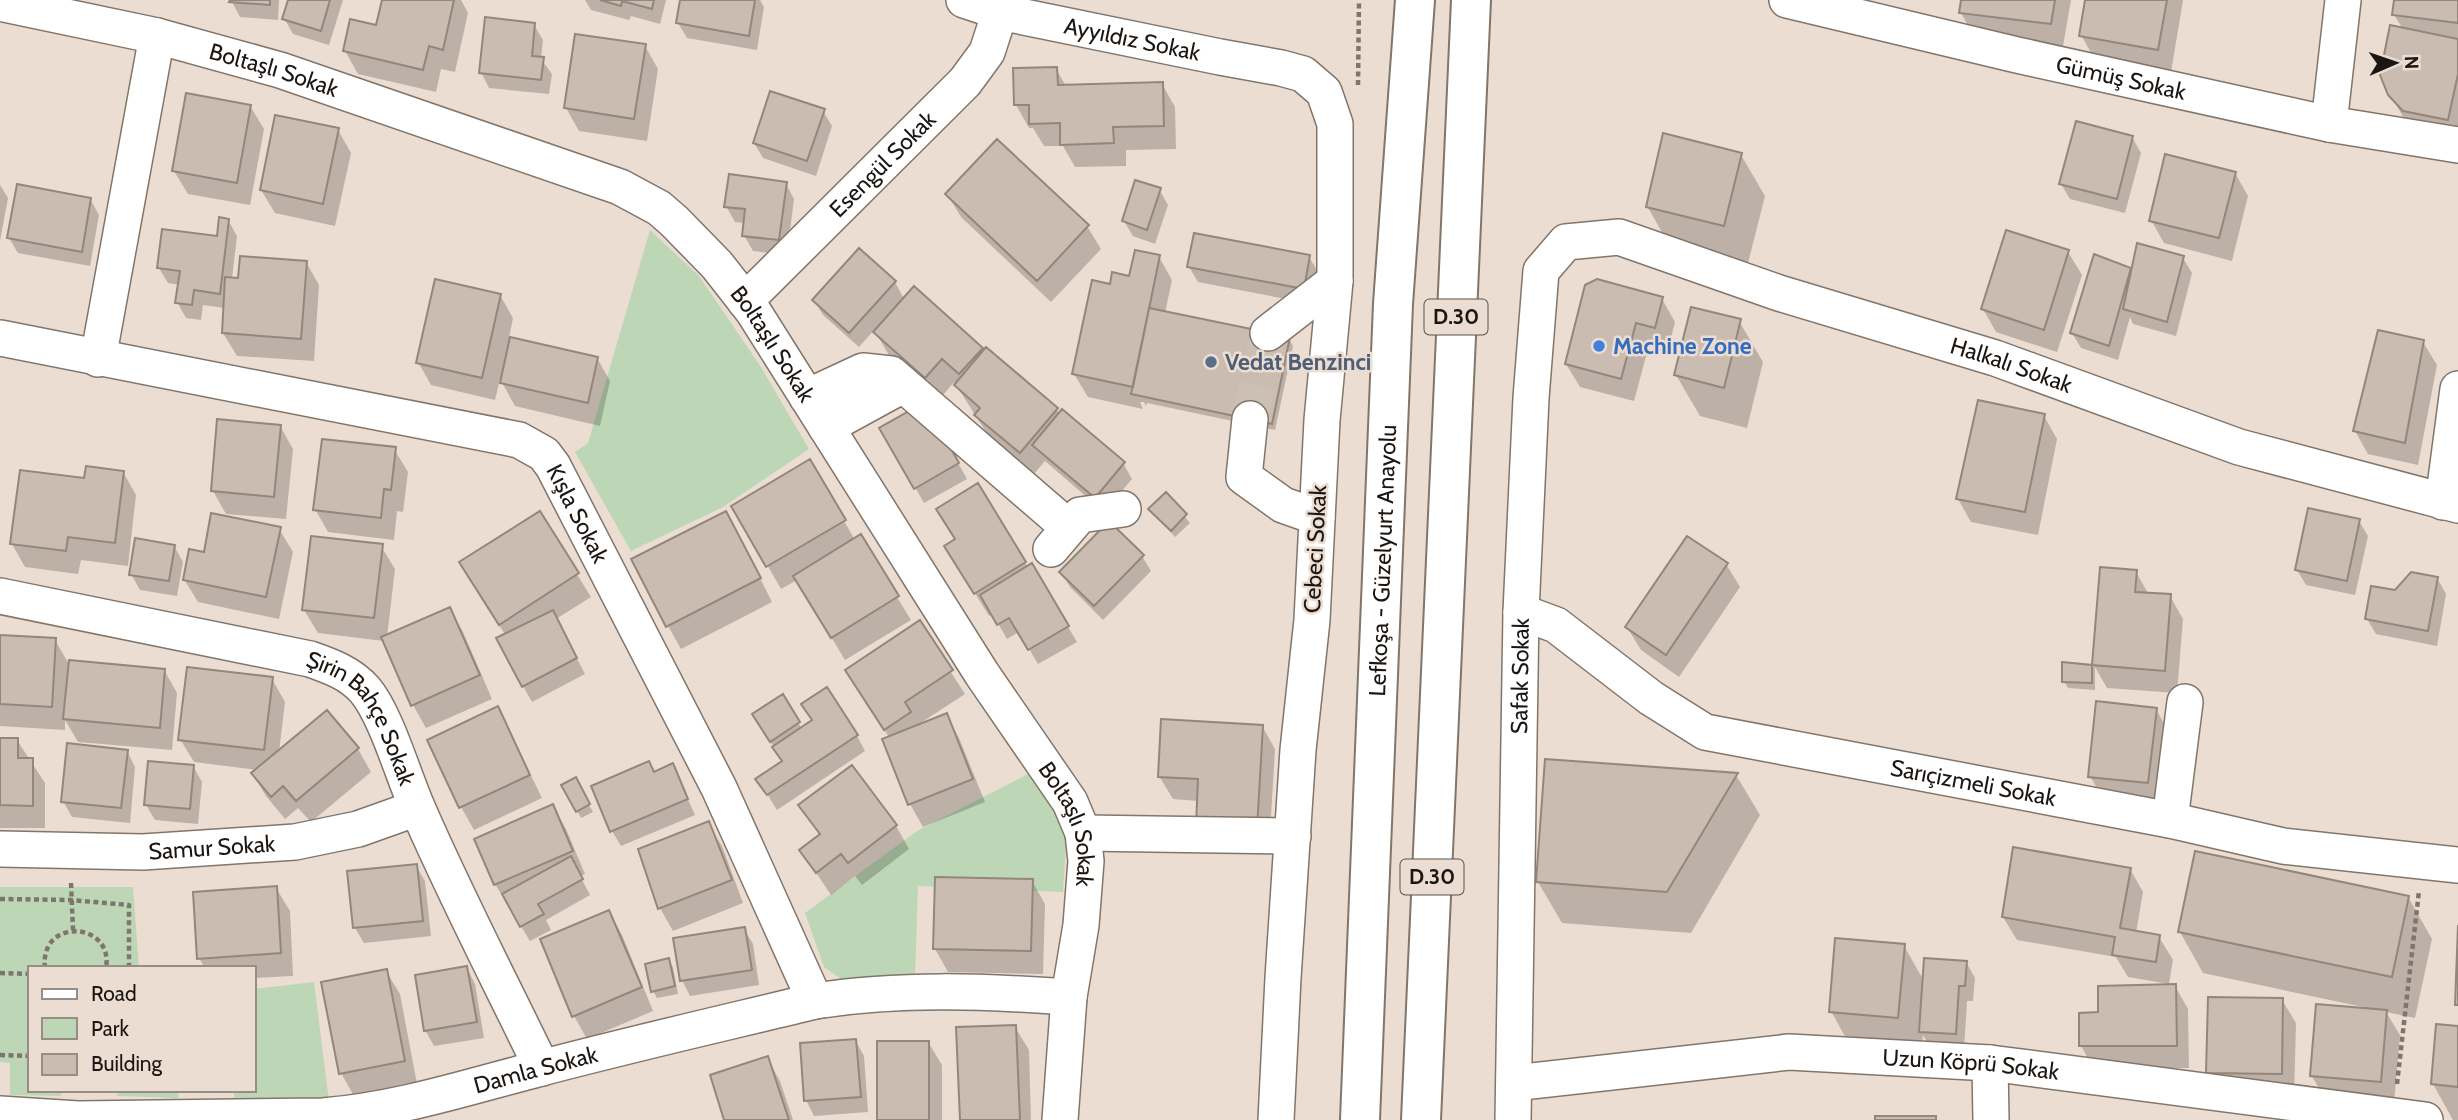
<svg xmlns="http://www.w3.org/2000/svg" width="2458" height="1120" font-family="Cabin,sans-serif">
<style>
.green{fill:#bdd7b6}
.shadow{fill:#0003}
.building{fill:#cabcb0;stroke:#93867b;stroke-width:2}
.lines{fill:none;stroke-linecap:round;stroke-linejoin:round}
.minor-tunnel{stroke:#ccbfb4;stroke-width:35;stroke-dasharray:35 18;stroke-linecap:butt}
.minor-casing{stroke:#82756a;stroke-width:38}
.highway-casing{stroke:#82756a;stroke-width:42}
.path{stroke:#7e756d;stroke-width:4.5;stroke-dasharray:5 3.5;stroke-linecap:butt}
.minor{stroke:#fff;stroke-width:35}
.highway{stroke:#fff;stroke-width:38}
.shop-dot{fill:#3f7fe0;stroke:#ebddd1;stroke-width:2.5}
.service-dot{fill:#5c6f8a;stroke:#ebddd1;stroke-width:2.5}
.labels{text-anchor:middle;stroke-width:5;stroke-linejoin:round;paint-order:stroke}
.shield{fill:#ebddd1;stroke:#59524b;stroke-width:2}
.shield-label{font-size:21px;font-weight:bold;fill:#1b1612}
.street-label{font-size:23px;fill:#1b1612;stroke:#ebddd1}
.shop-label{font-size:23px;font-weight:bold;fill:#366cbe;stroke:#ebddd1;text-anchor:start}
.service-label{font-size:23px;font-weight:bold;fill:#4e5e75;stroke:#ebddd1;text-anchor:start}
</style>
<rect width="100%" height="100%" fill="#ebddd1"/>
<path class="green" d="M650,230L699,276L761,367L809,449L723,507L631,551L575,452L588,443Z
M1032,772L1062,812L1067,832L1063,892L918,886L915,979L844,981L824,967L805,913L917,831Z
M0,887H133L139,968H30V1090H61V1096L10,1095V1063L0,1062Z
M314,982L329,1101L234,1104V1090H254V989Z
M118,1090H179L178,1098L117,1096Z"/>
<path class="shadow" d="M231,0H279L278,20L240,17Z
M290,0H343L329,45L293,34L284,18Z
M384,0H461L468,13L455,72L441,69L436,92L358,74L345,51L378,28Z
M585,0H666L660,24L631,16L629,20L591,10Z
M682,0H760L764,7L757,50L687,38L678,23Z
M1963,0H2071L2063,46L1974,36L1961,13Z
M2087,0H2183L2171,72L2094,58L2081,35Z
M2396,0H2458V158L2414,136L2390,94L2403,29L2394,15Z
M534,25L543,40L541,59L552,74L549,94L489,88L481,72Z
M645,46L658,69L647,141L579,131L566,108Z
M1056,69L1066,86L1162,84L1175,107L1176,149L1126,150V166L1075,167L1063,146H1044L1033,128H1029L1016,105Z
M250,106L264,129L250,205L188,194L174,171Z
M823,111L832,126L816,176L763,158L754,143Z
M338,130L351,153L335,226L275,213L261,190Z
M2132,137L2141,153L2125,213L2070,199L2061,184Z
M1741,155L1765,196L1747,267L1671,248L1647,206Z
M2235,173L2248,196L2232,261L2164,243L2151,220Z
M786,184L794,199L787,255L753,251L744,235L745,223L735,222L726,206Z
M0,185L8,198L0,241Z
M1159,189L1168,205L1155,244L1133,236L1124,221Z
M947,194L1087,226L1101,249L1051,302L961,217Z
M90,199L99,215L90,266L18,253L9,238Z
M228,220L237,236L232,279L240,280L306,262L319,285L314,361L237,356L223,333L225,308L203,305L201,320L186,318L177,302L180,285L168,283L159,268L218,238Z
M2068,252L2082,275L2057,352L1996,332L1983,309Z
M2095,256L2133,270L2183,258L2192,273L2176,336L2133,324L2130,317L2118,360L2081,348L2072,333Z
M1159,257L1172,280L1165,313L1289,339L1293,346L1275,430L1147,403L1146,406L1144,402H1140L1143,409L1088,397L1074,374L1111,286L1131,278Z
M1309,257L1318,272L1312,304L1198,282L1189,267Z
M895,282L904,299L981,349L1056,409L1060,415L1123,463L1132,479L1104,512L1045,461L1034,474L990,438L954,382L939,400L889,355L874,330L859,347L823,315L814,300Z
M500,295L513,318L509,338L597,358L610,381L600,426L515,406L500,379L495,400L431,385L418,362Z
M1662,299L1675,322L1668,350L1649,345L1634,401L1580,387L1566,364Z
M1739,321L1763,362L1747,428L1700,416L1676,375Z
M2423,342L2437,365L2418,465L2368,454L2355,431Z
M925,404L967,479L924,503L882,429Z
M2044,416L2057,439L2038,535L1971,522L1958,499Z
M280,426L293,449L286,519L226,514L213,491Z
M394,449L408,472L403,512L397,511L394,540L328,532L315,509Z
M810,462L855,540L860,537L911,620L845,660L797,580L781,589L734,507Z
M123,472L136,495L128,566L81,560L78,574L25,567L12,544L86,480Z
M977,486L1028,568L1032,566L1077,642L1038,664L1019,632L1007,639L992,613L989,616L960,569Z
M1166,494L1190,523L1175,537L1150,509Z
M539,513L591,597L556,619L585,674L532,702L523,686L506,636L474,585Z
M2359,521L2368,536L2355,595L2306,585L2297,570Z
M279,529L293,552L279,619L198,602L184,579L205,554Z
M739,536L772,602L681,649L668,626Z
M174,546L183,562L177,596L140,590L131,574Z
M381,546L395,569L387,637L450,610L463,632L492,699L426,728L413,705L384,641L318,633L304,610Z
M1142,556L1151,571L1103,620L1070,587L1061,572Z
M1726,564L1740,587L1679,677L1641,650L1627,627Z
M2102,568L2136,572L2149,595L2170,596L2183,619L2177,693L2107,688L2095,667V690L2068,688L2064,681V664L2094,667Z
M2437,578L2446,594L2437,646L2376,634L2367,619L2395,592Z
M919,623L965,694L919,724L946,715L959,738L985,802L923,827L910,804L884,740L889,737L861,693Z
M0,637L55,640L70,666L164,670L177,693L172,750L78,742L65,720V730L0,726Z
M272,679L285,702L279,752L327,712L358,749L371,772L311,822L298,808L285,819L266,796L253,774L257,770L194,762L180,739Z
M782,697L802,729L857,736L865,751L777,810L758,779L783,762L763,730Z
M498,708L542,798L474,830L461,807Z
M2156,709L2169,733L2161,806L2103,799L2090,776Z
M1262,726L1275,749L1269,851L1199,801L1173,799L1159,776Z
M0,740H17L45,783V828H0Z
M127,751L135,767L130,823L72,817L63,801Z
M193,766L202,782L198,824L155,820L146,805Z
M673,766L695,815L621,846L612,831Z
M851,767L896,826L909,849L862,885L855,876L831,895L801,850L820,836L800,806Z
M1736,775L1760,815L1691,933L1562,923L1538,882Z
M575,780L593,812L581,818L564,786Z
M553,806L566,829L585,874L580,876L590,895L546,920L551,930L530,941L495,884L476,840Z
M708,824L722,846L743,903L673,931L660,908Z
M416,866L425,881L431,936L364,943L355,928Z
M2130,869L2143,892L2136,933L2159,937L2173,960L2169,984L2128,977L2116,957L2017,940L2003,917Z
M1032,881L1045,904L1043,974L948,972L935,949Z
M276,888L290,911L293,976L254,978V968H205L199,958Z
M2408,897L2432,939L2415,1018L2386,1012L2400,1035L2394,1104L2325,1098L2311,1075L2363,1007L2203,973L2180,932Z
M609,912L622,935L653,1011L587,1039L574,1016Z
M744,929L753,944L759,985L690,996L682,980Z
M1904,946L1924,981L1966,962L1975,978L1973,1001H1967L1964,1049L1930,1047L1923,1035L1921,1058L1854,1053L1831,1011Z
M668,960L673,967L678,994L657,998L653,991Z
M467,968L475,984L484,1038L434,1046L425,1030Z
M386,971L400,994L417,1084L354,1096L341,1073Z
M2175,986L2188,1009L2189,1068L2094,1069L2081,1046L2100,1014Z
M2282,1000L2296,1023L2294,1097L2221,1096L2208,1072Z
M1015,1027L1029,1050L1031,1120H962Z
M2458,1027V1120H2453L2433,1084Z
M855,1040L864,1056L868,1112L814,1116L806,1100Z
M928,1042L942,1065V1120H878Z
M767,1058L780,1081L793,1120H726Z"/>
<path class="building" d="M230,0H270V5L229,2Z
M288,0H330L321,31L282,19Z
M382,0H454L443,50L429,46L423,70L343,51L350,19L376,25Z
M600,0H654L652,9L622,1L621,6Z
M680,0H755L749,36L676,23Z
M1961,0H2055L2051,24L1959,13Z
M2085,0H2167L2158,50L2079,36Z
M2394,0H2458V23L2392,15Z
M485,17L535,23L532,56L544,57L541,80L479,73Z
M2390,25L2458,39V74L2448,120L2403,111L2388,95L2380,75Z
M575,34L646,44L634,119L564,108Z
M1057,67L1058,85L1163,82L1164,126L1113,127L1114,143L1060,145V123L1029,124V105H1014L1013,68Z
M770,91L825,109L807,161L753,143Z
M186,93L251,105L237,183L172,171Z
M275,115L339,128L323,204L260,190Z
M2076,121L2133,136L2117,199L2059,184Z
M1663,133L1742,153L1724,226L1646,207Z
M997,139L1089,225L1037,281L945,194Z
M2165,154L2236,172L2219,238L2149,221Z
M729,174L787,182L779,240L742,236L745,209L724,207Z
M1135,180L1161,188L1147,230L1122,221Z
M17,184L91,198L82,252L7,238Z
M219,217L229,219L220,294L194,290L192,305L175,303L180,271L157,268L162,229L217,236Z
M2006,230L2069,250L2044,330L1981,309Z
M1194,233L1310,255L1304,289L1187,267Z
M2137,243L2184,256L2167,322L2123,309Z
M859,248L896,281L849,333L812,300Z
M1135,250L1160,255L1133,387L1072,374L1092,280L1110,284L1112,272L1129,276Z
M2094,254L2131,268L2109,346L2070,333Z
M240,256L307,261L301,339L222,333L225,277L238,278Z
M435,279L501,294L482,378L416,363Z
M1597,279L1663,297L1655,328L1636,323L1621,379L1565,364L1585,285Z
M914,286L983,348L959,374L942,359L925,378L873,332Z
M1691,307L1741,319L1724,388L1674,375Z
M1149,308L1290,337L1272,424L1131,394Z
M2378,330L2424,340L2405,443L2353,431Z
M510,337L598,357L588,403L500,383Z
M986,347L1058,408L1020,453L974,415L980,408L954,385Z
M1978,400L2045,414L2025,512L1956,499Z
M925,402L959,463L914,489L879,428Z
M1062,409L1125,462L1095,498L1032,445Z
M217,419L281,425L274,497L211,491Z
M322,439L396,447L391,490L384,489L381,518L313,510Z
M810,459L846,520L766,567L731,506Z
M86,466L124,471L115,543L68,537L66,551L10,544L20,470L84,478Z
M978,483L1026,562L974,594L944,546L955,539L936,509Z
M1166,492L1187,514L1171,531L1148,509Z
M2308,508L2360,519L2347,581L2295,570Z
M540,511L579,573L499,625L459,562Z
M726,511L761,578L666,627L631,559Z
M211,513L281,527L266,597L183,580L189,549L204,552Z
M1109,521L1144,555L1094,606L1059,572Z
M861,534L899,596L831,638L793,576Z
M311,536L383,544L374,618L302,610Z
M1687,536L1728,563L1666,655L1625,627Z
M135,538L175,545L169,581L129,575Z
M1032,563L1069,626L1028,650L1009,618L997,625L980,595Z
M2100,567L2137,570L2135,592L2171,594L2165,671L2092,665Z
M2411,572L2438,577L2428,631L2365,619L2371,586L2395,590Z
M450,607L480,675L411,706L381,637Z
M553,610L577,658L522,687L496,638Z
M920,620L953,670L905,702L911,712L884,730L845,670Z
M0,635L56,638L52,707L0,704Z
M69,660L165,669L160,728L63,719Z
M2062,662L2092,665V683L2062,682Z
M187,667L273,677L264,750L178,740Z
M827,687L858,735L767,795L755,779L782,761L772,747L812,720L801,704Z
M783,694L800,722L770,742L752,714Z
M2096,701L2157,708L2148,783L2088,777Z
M498,706L530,775L459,808L427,740Z
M327,710L359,748L296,801L283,786L271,797L251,773Z
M947,713L973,779L908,805L882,739Z
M1161,719L1263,725L1257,829L1196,825L1198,779L1158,777Z
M0,738H18V758H33V806L0,805Z
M67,743L128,750L121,808L61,802Z
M1545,759L1738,773L1667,892L1536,882Z
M148,761L194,765L190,809L144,805Z
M649,761L654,772L673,763L688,799L610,832L591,786Z
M852,765L897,825L848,863L841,854L816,873L799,850L820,834L798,805Z
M576,777L590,804L576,812L561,785Z
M553,804L573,851L494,885L474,839Z
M709,821L732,880L658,909L638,849Z
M2013,847L2131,868L2120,928L2160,935L2156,962L2112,955L2115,937L2002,917Z
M2195,851L2409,896L2392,977L2178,932Z
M571,856L583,879L538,904L544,914L520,927L502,894Z
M417,864L423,921L353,928L347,871Z
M935,877L1033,879L1031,951L933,949Z
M277,886L281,953L197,959L193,892Z
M609,910L642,987L572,1017L540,939Z
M2458,925V1005H2455Z
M745,927L752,970L680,981L673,938Z
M1835,938L1905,944L1898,1018L1829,1012Z
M669,958L675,986L651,992L645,964Z
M1924,958L1967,961L1965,986H1959L1956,1034L1919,1032Z
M467,966L477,1022L424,1031L415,975Z
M387,969L405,1061L339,1074L321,982Z
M2176,984L2177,1046H2079V1013L2098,1012V986Z
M2208,997L2283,998L2282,1074L2206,1073Z
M2316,1004L2387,1010L2381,1082L2310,1076Z
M2436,1024L2458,1026V1087L2431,1084Z
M1016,1025L1020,1120H960L956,1027Z
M856,1039L861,1097L804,1101L800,1043Z
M877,1041H929V1120H877Z
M768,1056L789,1120H724L710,1075Z
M1875,1116H1936V1120H1875Z"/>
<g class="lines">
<path class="minor-tunnel" d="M1250,419L1268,333"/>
<g class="minor-casing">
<g id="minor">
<path id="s1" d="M964,0L1000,12L1220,57L1281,68L1303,74L1324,92L1335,124V281L1322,420L1312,620L1298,750L1283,978L1276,1120"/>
<path id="s2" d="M1787,0L2017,55L2329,124L2458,145"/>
<path id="s3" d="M0,3L157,36L280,70L620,187L659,208L674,221L717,265L753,311L982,674L1070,802L1083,833L1086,861L1081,925L1069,997L1060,1120"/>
<path d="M2329,124L2343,0"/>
<path id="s4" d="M745,301L965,82L987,52L1000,12"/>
<path d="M1268,333L1335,281"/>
<path id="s5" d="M0,338L519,440L544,454L553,466L719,788L815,1001"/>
<path d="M98,359L157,36"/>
<path d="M807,397L863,371L891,374L1068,527"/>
<path d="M1250,419L1244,477L1283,505L1317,517"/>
<path d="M826,427L903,385"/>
<path d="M2443,502L2458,389"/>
<path d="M1051,549L1080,515L1123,509"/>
<path id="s6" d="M0,596L310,659C330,666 350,673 365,690C386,715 403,775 417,807C455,895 500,981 542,1068"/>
<path id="s7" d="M1521,612L1556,625L1651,698L1705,732L2170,820L2283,846L2458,865"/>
<path d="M2170,820L2185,702"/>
<path d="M1083,833L1293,836"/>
<path id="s8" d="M0,849L143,852L295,842L358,829L417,808"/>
<path d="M1990,1063L1991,1120"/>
<path id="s9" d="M1515,1083L1789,1052L1990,1063L2425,1120"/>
<path id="s10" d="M0,1114L78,1119L323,1116C398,1110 468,1087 541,1068C632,1044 724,1023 815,1001C899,988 984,991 1069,997"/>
<path id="s11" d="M1513,1120L1521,612L1531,398L1541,271L1566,242L1619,237L1779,293L1995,358L2239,447L2458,505"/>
</g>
</g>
<g class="highway-casing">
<g id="highway">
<path id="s12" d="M1360,1120L1393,304L1415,0"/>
<path d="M1421,1120L1471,0"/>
</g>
</g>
<path class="path" d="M1358,85L1359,0
M71,883L73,930
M0,899L71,900L129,905V968
M45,968C39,917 114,921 106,968
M0,973L30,974
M0,1055L30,1056
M2397,1084L2419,891"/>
<use href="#minor" class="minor"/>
<use href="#highway" class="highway"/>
</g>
<circle class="shop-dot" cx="1599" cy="346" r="7"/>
<circle class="service-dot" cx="1211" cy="362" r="7"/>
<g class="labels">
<g class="shield">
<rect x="1424.5" y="299.5" width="63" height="35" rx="5"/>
<rect x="1400.5" y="859.5" width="63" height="35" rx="5"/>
</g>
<g class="shield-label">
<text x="1456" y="324">D.30</text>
<text x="1432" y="884">D.30</text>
</g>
<g class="street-label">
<text dy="8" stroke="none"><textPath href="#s1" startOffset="173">Ayyıldız Sokak</textPath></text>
<text dy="8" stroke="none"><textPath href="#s3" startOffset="282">Boltaşlı Sokak</textPath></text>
<text dy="8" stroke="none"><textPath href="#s2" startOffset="343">Gümüş Sokak</textPath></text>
<text dy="8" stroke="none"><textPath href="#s4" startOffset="194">Esengül Sokak</textPath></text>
<text dy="8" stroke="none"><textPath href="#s3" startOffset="870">Boltaşlı Sokak</textPath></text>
<text dy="8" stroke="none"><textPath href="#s11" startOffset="1354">Halkalı Sokak</textPath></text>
<text dy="8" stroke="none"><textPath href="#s5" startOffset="626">Kışla Sokak</textPath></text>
<text transform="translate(1315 549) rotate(-87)" y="8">Cebeci Sokak</text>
<text dy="8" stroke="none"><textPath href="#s12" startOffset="560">Lefkoşa - Güzelyurt Anayolu</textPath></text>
<text dy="8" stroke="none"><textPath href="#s11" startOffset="444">Safak Sokak</textPath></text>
<text dy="8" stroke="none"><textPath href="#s6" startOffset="399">Şirin Bahçe Sokak</textPath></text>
<text dy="8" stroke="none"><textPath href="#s7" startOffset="494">Sarıçizmeli Sokak</textPath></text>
<text dy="8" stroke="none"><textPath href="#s3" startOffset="1437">Boltaşlı Sokak</textPath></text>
<text dy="8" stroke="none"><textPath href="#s8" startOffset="212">Samur Sokak</textPath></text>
<text dy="8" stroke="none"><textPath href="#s9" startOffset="458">Uzun Köprü Sokak</textPath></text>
<text dy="8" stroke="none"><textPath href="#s10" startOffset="541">Damla Sokak</textPath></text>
</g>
<g class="shop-label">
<text x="1613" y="354">Machine Zone</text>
</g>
<g class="service-label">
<text x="1225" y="370">Vedat Benzinci</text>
</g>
</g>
<rect x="28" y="966" width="228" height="126" fill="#ebddd1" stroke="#988d85" stroke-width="2"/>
<rect x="42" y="989" width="35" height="10" fill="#ffffff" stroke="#988d85" stroke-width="2"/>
<text x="91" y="1001" font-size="21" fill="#1b1612">Road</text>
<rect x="42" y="1018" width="35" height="21" fill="#bdd7b6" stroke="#988d85" stroke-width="2"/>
<text x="91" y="1036" font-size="21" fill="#1b1612">Park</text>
<rect x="42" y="1054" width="35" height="21" fill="#cabcb0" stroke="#988d85" stroke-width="2"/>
<text x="91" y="1071" font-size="21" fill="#1b1612">Building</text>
<g transform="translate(2395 63) rotate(88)" stroke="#ebddd1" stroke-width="5" paint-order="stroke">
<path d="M0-5L12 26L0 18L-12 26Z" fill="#1b1612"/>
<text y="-10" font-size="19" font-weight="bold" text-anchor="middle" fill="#1b1612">N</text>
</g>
</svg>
